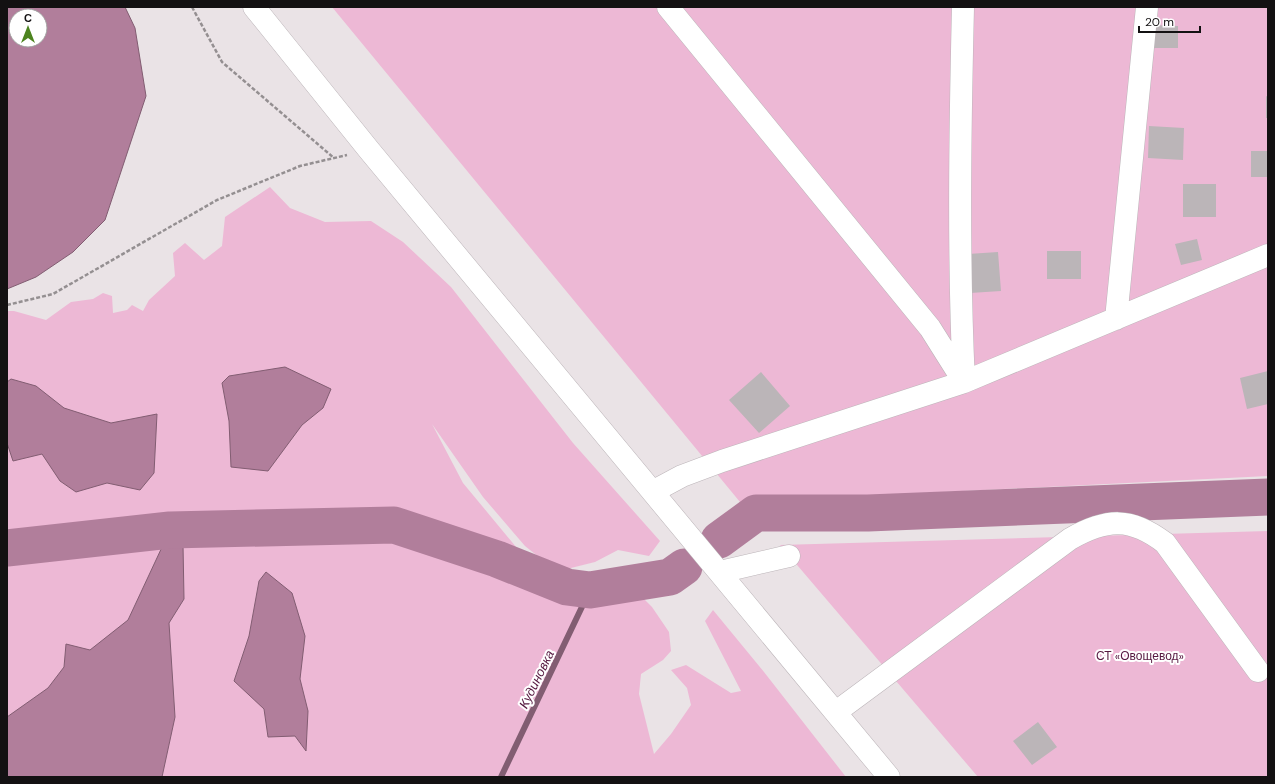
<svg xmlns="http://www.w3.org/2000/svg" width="1275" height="784" font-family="'DM Sans',sans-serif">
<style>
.green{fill:#edb8d5}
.water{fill:#b17e9b;stroke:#825d72;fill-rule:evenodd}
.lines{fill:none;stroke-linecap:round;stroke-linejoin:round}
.stream{stroke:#825d72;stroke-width:6}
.river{stroke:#b17e9b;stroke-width:37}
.building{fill:#bbb5b8}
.minor-casing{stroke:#bcb5b9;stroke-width:23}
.path{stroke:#948f91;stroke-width:2.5;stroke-dasharray:4 2;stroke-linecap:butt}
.minor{stroke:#fff;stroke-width:22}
.labels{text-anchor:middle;stroke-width:4;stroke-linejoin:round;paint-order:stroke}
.park-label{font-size:12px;fill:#561840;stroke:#fff}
.water-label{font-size:13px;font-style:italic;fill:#54163e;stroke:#fff}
</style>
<rect width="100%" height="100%" fill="#eae3e6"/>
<path class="green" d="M332,7H1268V476L740,502Z
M270,187L290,208L325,222L371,221L403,242L451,287L573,443L660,541L649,556L618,550L595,562L563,570L545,562L525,546L483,497L432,424L463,483L541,577L567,587L590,590L629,584L652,607L669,632L671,651L663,660L641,674L639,694L654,754L671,734L691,705L687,688L671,670L686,665L731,693L741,691L705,621L713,610L764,672L846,777H7V311H14L46,320L71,302L93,299L103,293L112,296L113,313L127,310L132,305L143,311L149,300L175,276L173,253L185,243L204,260L222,246L225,217Z
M1268,531V777H978L780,545Z"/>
<path class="water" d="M7,7H125L135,28L146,96L105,220L73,252L36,277L7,289ZM16,16H40V40H16Z
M285,367L331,389L323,408L302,425L268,471L231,467L229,421L222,383L229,376Z
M11,379L36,386L64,408L111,423L157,414L154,473L140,490L107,483L76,492L60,481L42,454L13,461L7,443V382Z
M170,530L183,545L184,599L169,623L175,717L162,777H7V717L48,688L64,667L66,644L90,650L128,620Z
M266,572L292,593L305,636L300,679L308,711L306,751L295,736L268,737L264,709L234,681L249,636L259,581Z"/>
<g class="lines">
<path class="stream" d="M501,777L590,590"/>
<path class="river" d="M719,540L756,513H868L1268,497
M7,548L170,530L394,525L497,559L567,587L590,590L670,577L684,567"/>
</g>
<path class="building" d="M1153,25L1178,26V48H1153Z
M1266,96L1268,97V118H1266Z
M1149,126L1184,128L1183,160L1148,158Z
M1251,151H1268V177H1251Z
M1183,184H1216V217H1183Z
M1197,239L1202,260L1181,265L1175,244Z
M1047,251H1081V279H1047Z
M998,252L1001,291L970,293L968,254Z
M1268,371V404L1247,409L1240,378Z
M761,372L790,406L759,433L729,400Z
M1038,722L1057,747L1032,765L1013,741Z"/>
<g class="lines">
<g class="minor-casing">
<path id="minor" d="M254,7L369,150L889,777
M668,7L930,328L964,382C958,257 960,132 963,7
M1116,319L1147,7
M654,491L682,476L722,461L964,382L1268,255
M720,572L789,556
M836,712L1070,539C1107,518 1131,517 1165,543L1258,671"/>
</g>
<path class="path" d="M192,7L222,62L334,158
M7,305L53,294L217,200L300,166L347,155"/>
<use href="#minor" class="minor"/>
</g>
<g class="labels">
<g class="park-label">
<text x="1140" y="660">СТ «Овощевод»</text>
</g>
<g class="water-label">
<text transform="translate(536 679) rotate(-64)" y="5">Кудиновка</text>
</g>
</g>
<rect width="1275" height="784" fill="none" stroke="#131112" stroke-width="16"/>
<g transform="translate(28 28)"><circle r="19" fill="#ffffff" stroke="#a1a0a0"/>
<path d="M0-3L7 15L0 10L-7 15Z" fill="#4c841f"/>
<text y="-6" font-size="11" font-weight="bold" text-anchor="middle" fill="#131112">С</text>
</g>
<path d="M1139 26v6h61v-6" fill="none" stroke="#131112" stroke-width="2"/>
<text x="1145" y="26" font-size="12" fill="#131112" stroke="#ffffff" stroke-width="3" paint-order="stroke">20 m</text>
</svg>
